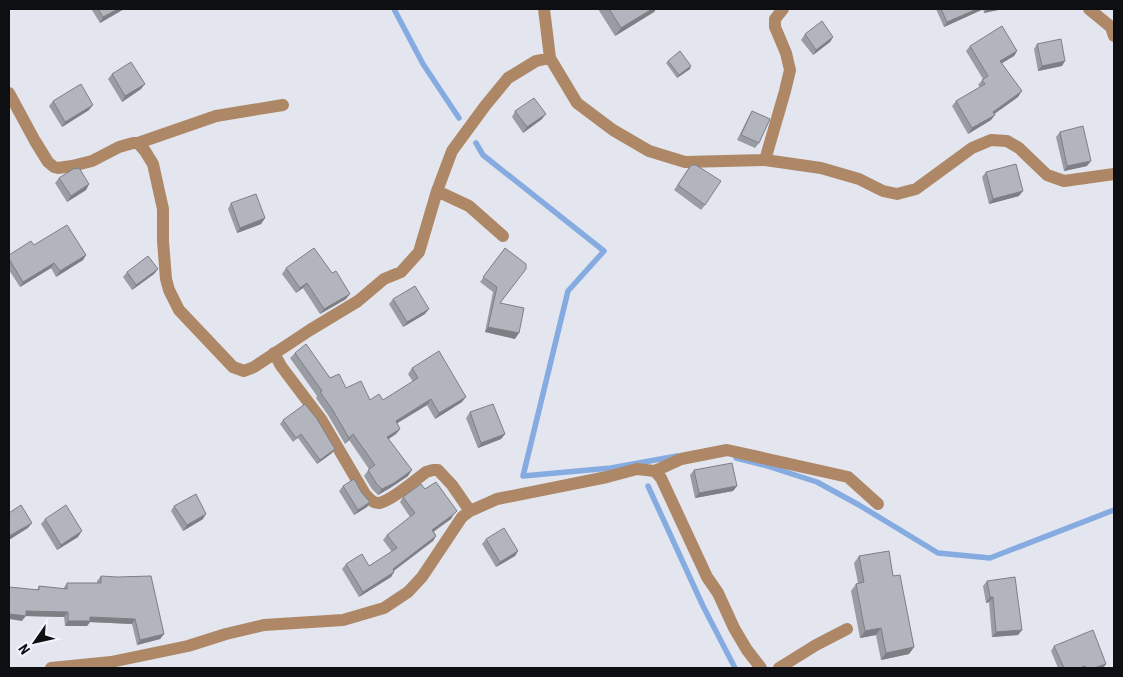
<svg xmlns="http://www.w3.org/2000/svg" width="1123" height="677" font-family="'Roboto Condensed',sans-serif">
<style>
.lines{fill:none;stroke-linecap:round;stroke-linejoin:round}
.stream{stroke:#86abe1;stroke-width:5.5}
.minor{stroke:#ae8866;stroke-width:12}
.wall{fill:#999ca3}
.shaded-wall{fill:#7d7f84}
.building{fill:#b2b5bd;stroke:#7d7f84}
</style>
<rect width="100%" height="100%" fill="#e3e6ef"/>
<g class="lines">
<path class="stream" d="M394,9L423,64L459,118
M476,143L483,155L604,251L568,291L523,476L611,468L677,456
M736,458L764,465L817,482L859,505L938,553L990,558L1114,510
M648,486L703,606L735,668"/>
<path class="minor" d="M544,9L550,58L577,103L613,130L649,151L685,162L765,160L821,168L859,179L883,191L897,194L916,189L972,148L991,140L1007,141L1019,148L1047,175L1064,181L1114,174
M1089,9L1111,27L1114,36
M9,93L35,141L48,162L54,167L58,168L72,166L92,161L119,147L133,143H138L145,151L153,164L163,209V241L166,279L169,290L179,310L233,367L244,371L254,367L310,330L358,301L384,279L401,272L419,252L437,191L452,151L485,106L508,78L536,61L550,58
M138,143L216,116L283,105
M765,160L785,91L790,70L786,53L775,27V19L783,9
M437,191L469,206L503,236
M274,353L281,366L321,419L365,494C369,498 372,503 378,503C388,503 417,479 426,472L433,470H438L452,485L470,511
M655,471L681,459L727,450L848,477L878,504
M51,668L111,662L188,646L226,634L264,625L343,620L384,608L408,592L422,577L462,517L470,511L497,499L607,477L637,469L655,471L661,478L707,577L718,593L734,628L747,650L761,668
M779,668L816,645L847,629"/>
</g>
<path class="wall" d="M94,9H124L100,23L92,10Z
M598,9H656L654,12L615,36Z
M936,9H999L998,10L984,13L983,9L944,27Z
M805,34L833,37L830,42L813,55L801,40Z
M1037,44L1062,66L1038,71L1034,49Z
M970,46L1017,51L1014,56L1002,63L1018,97L994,114L991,120L968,134L952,106L956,101L980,87L978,85L983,79L966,51Z
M668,61L690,69L677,78L666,63Z
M112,74L141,89L122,102L108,79Z
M53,101L89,110L62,127L49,106Z
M515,111L542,119L523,133L512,117Z
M752,111L759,143L755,148L737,140L749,116Z
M1060,132L1087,166L1064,171L1056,137Z
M691,165L705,205L701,210L674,190Z
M986,172L1019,196L989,204L982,177Z
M59,178L89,184L86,190L67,202L55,183Z
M231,203L265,218L261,224L237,233L228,209Z
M34,245L86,255L83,260L56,277L51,268L20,287L9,270V255Z
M505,248L501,303L515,339L485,332L493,292L480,282Z
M286,268L346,299L320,314L303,288L296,293L282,274Z
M158,269L154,274L132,290L123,277L127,272Z
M393,299L425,314L403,327L389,304Z
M295,353L346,388L370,400H383L413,382L408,374L412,368L462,402L435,419L427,405L397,423L400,429L396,434L389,439L408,476L390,488L378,495L372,489L364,476L369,469L349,440L345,444L328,415L316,398L317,396L290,358Z
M470,412L505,434L501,439L478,448L466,418Z
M283,420L332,453L317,464L298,438L293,442L280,424Z
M694,470L737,486L733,491L695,498L690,475Z
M343,486L362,493L370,502L367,507L354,515L339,491Z
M425,489L451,519L434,531L436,536L433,541L394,571V572L391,577L359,597L342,569L346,564L369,566L392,552L383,540L387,535L410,517L400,502L403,497Z
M174,506L203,519L183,531L171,511Z
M45,519L78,537L57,550L41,524Z
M486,539L518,551L515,556L496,567L482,544Z
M859,556L893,576L914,647L909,654L881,660L876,635L860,638L851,591L856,584L858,583L854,563Z
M101,576L164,634L160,639L137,645L132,624L90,622L87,626H65L64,617L26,616L22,621L39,586L63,589L67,583H97V581Z
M987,581L1022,630L1018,635L992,637L989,602L986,603L983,586Z
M1054,646L1106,664L1103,668H1058L1051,651Z"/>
<path class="shaded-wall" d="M118,9H124L100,23L103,17Z
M652,9H656L654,12L615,36L621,28Z
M977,9H984L944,27L947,22Z
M987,9H999L998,10L984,13Z
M833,37L830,42L813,55L816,50Z
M1017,51L1014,56L997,66L1000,61Z
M1065,61L1062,66L1038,71L1042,66Z
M691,66L690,69L677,78L679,75Z
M145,84L141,89L122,102L125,96Z
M1022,91L1018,97L990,117L993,112Z
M93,105L89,110L62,127L65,122Z
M546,114L542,119L523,133L527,127Z
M995,115L991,120L968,134L972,128Z
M1091,161L1087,166L1064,171L1067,166Z
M89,184L86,190L67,202L71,196Z
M1023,191L1019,196L989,204L993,199Z
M265,218L261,224L237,233L240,228Z
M86,255L83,260L56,277L60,271Z
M54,263L51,268L20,287L23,282Z
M158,269L154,274L132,290L136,285Z
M307,283L303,288L296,293L300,288Z
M350,294L346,299L320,314L324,309Z
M429,309L425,314L403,327L407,322Z
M488,327L519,333L515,339L485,332Z
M466,397L462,402L435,419L439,413Z
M431,399L427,405L391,427L396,421Z
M400,429L396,434L383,442L387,437Z
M353,434L349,440L345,444L349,438Z
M505,434L501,439L478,448L481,443Z
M335,449L332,453L317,464L320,460Z
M412,470L408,476L390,488L378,495L382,489Z
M737,486L733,491L695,498L699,493Z
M370,502L367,507L354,515L358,510Z
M206,514L203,519L183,531L187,525Z
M454,514L451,519L429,535L432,530Z
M32,523L28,528L9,540V536Z
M82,531L78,537L57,550L61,545Z
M436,536L433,541L389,574L393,569Z
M518,551L515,556L496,567L500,562Z
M394,572L391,577L359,597L363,592Z
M990,597H993L989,602L986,603Z
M26,611L68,612L64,617L25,616L22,621L9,619V614Z
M90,617L135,619L132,624L90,622L87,626H65L68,621Z
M881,628L876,635L860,638L865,631Z
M1022,630L1018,635L992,637L996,632Z
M164,634L160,639L137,645L140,640Z
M914,647L909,654L881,660L886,653Z
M1106,664L1103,668H1094Z"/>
<path class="building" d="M98,9H118L103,17Z
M609,9H652L621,28Z
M941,9H977L947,22Z
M822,21L833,37L816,50L805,34Z
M1002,26L1017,51L1000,61L1022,91L993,112L995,115L972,128L956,101L985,84L982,80L988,76L970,46Z
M1061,39L1065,61L1042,66L1037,44Z
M680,51L691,66L679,75L668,61Z
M131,62L145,84L125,96L112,74Z
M81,84L93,105L65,122L53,101Z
M534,98L546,114L527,127L515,111Z
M752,111L770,119L759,143L741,135Z
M1083,126L1091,161L1067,166L1060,132Z
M1016,164L1023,191L993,199L986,172Z
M691,165H696L721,181L705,205L678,185Z
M79,168L89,184L71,196L59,178L73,169Z
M256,194L265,218L240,228L231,203Z
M67,225L86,255L60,271L54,263L23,282L9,259V255L31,241L34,245Z
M314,248L332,273L336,271L350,294L324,309L307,283L300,288L286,268Z
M505,248L526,264V269L500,303L524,308L519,333L488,327L497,287L483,277Z
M148,256L158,269L136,285L127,272Z
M415,286L429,309L407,322L393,299Z
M306,344L330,378L339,374L346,388L361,381L370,400L379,394L383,400L418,378L412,368L439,351L466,397L439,413L431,399L396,421L400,429L387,437L412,470L394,483L382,489L376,483L368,470L375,465L353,434L349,438L332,409L320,392L322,391L295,353Z
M305,404L317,419L335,449L320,460L301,434L296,438L283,420Z
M493,404L505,434L481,443L470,412Z
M732,463L737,486L699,493L694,470Z
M354,479L362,493L370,502L358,510L343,486Z
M436,482L457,511L454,514L432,530L436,536L393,569L394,572L363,592L346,564L362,554L369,566L397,548L387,535L415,513L403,497L421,484L425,489Z
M196,494L206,514L187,525L174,506Z
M21,505L32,523L9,536V513Z
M66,505L82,531L61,545L45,519Z
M504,528L518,551L500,562L486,539Z
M889,551L893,576L900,575L914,647L886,653L881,628L865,631L856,584L864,582L859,556Z
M101,576L117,577L151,576L164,634L140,640L135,619L90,617V621H68V612L26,611V616L9,614V587L39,590V586L67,589V583H101Z
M1015,577L1022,630L996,632L993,597H990L987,581Z
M1093,630L1106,664L1094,668H1086L1085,666L1079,668H1064L1054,646Z"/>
<rect width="1123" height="677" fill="none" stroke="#0e0f12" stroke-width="20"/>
<g transform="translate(35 642) rotate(236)" stroke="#f1f4fc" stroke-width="4" paint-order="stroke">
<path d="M0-4L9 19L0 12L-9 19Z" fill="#0e0f12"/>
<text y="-8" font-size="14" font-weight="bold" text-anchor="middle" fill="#0e0f12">N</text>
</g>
</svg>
